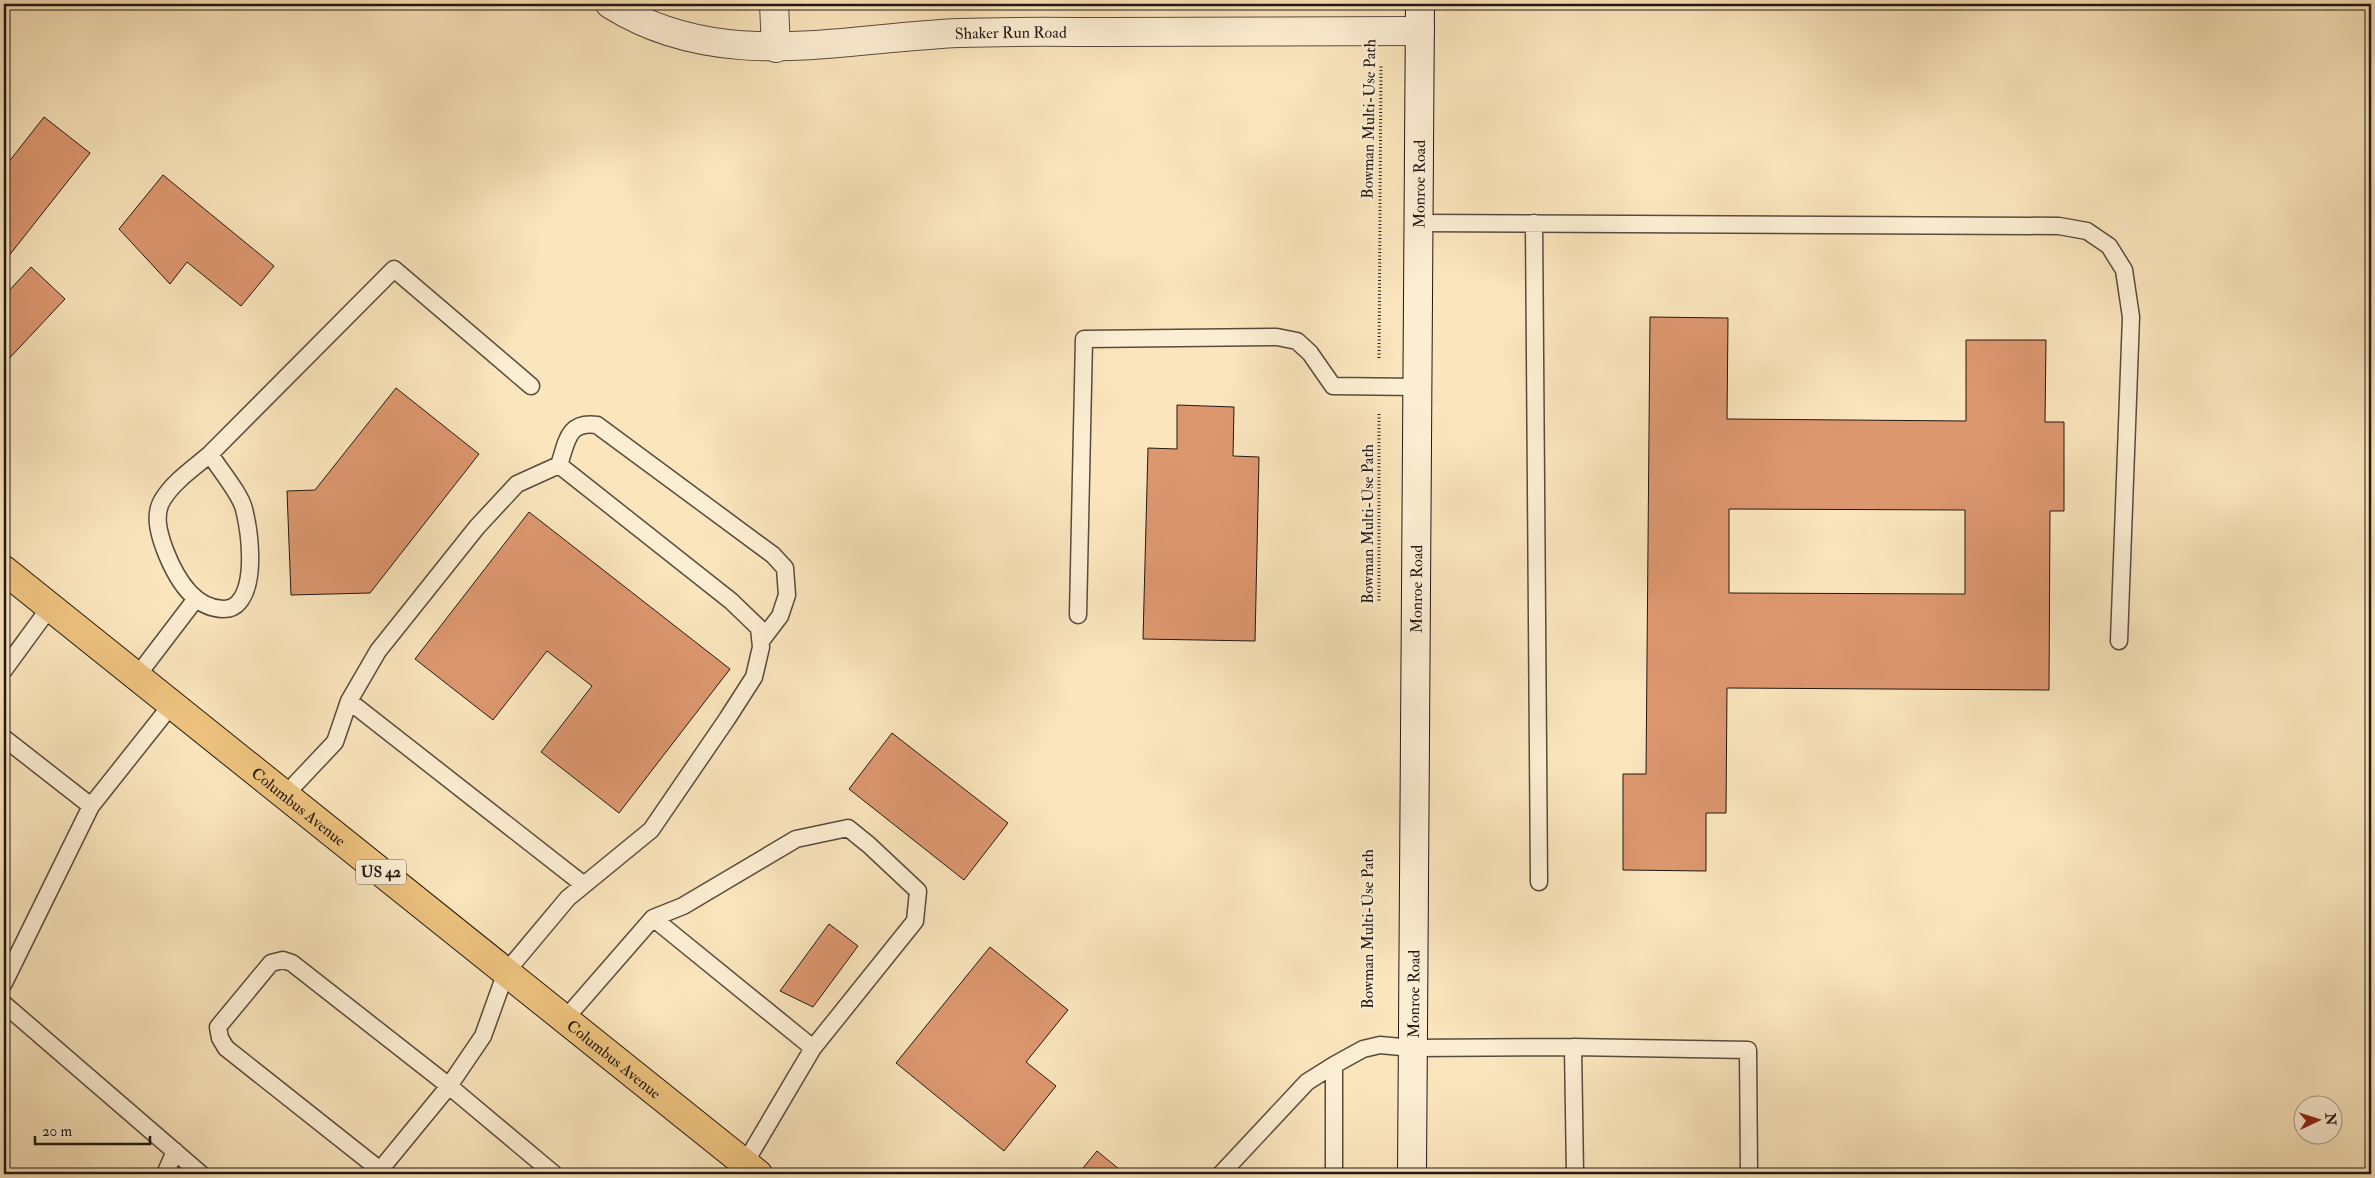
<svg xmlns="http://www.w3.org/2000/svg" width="2375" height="1178" font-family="'IM FELL Double Pica',serif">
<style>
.building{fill:#dd976f;stroke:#231813;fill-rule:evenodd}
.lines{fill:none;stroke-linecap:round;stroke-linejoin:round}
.lane-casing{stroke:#594b3d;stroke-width:19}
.street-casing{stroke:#594b3d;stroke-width:30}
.secondary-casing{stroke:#231813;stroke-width:30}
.primary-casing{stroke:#231813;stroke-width:30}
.path{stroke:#231813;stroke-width:3;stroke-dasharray:1 2.5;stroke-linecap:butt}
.lane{stroke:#fceed3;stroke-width:16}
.street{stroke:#fceed3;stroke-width:28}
.secondary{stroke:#fceed3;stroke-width:28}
.primary{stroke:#edc27e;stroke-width:28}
.labels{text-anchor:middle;stroke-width:4.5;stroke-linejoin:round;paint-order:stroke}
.shield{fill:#fceed3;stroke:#64584d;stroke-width:1}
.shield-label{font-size:15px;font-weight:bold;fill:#231813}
.street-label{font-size:16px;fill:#231813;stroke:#fceed3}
</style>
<rect width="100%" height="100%" fill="#fae5bc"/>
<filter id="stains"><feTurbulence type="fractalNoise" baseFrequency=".004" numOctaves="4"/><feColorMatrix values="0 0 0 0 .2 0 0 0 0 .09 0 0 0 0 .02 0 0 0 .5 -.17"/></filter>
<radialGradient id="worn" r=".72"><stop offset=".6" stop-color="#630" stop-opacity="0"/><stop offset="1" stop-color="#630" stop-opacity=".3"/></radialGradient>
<path class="building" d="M44,117L90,153L4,262V168Z
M163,175L274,266L241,306L187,262L170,284L119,229Z
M31,267L65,299L4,364V296Z
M1650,317L1728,318L1727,419L1966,421V340H2046L2045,422H2064V511H2050L2049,690L1727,688L1726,813H1706V871L1623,870V774H1646ZM1729,509L1965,510V594L1729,593Z
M396,388L479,454L370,593L291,595L287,491L315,490Z
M1177,405L1234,407L1233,456L1259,457L1255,641L1143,639L1148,448L1177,449Z
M529,512L730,669L619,813L541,752L592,686L547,651L493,720L415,659Z
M892,733L1008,823L964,880L849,789Z
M829,924L858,946L813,1007L780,991Z
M990,947L1068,1010L1026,1062L1056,1086L1004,1151L896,1063Z
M1097,1151L1125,1174H1078Z"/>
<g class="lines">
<g class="lane-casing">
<path id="lane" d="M1419,223L2059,226L2087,231L2109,246L2124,270L2131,317L2119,641
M1534,223L1539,882
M210,454L394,269L531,386
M210,454C219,469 240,493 244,509C250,533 256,582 239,602C235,607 230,609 223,609C192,608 175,576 165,550C159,534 153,514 163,499C174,481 195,467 210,454Z
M559,465C567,442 567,421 597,425L773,555L785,568L787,595L780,616L761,641
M1078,615L1084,339L1277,337L1297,341L1310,353L1333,386L1417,387
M4,670L50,607
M137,676L195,600
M349,701L584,885
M4,738L91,806L172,704
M285,795L335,742L349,701L378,651L477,527L517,484L559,465L731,601L759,628L761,647L754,677L727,719L651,830L568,898L506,972L483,1036L449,1086L554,1174
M653,918L683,906L796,839L848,828L869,845L918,891L915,921L813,1048
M4,983L91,806
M4,1004L201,1174
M565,1019L653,918L813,1048L745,1163
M1573,1047L1575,1174
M1334,1065L1363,1049L1380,1045L1412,1048L1573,1047L1748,1050L1749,1174
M165,1174L175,1151
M376,1174L380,1170L449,1086L292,963L283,960L271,963L218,1027L220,1038L226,1048L380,1170L385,1174
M1221,1174L1307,1082L1334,1065V1174"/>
</g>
<g class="street-casing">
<g id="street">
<path id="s1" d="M610,4C719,73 840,38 959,33C1010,31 1061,32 1111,32C1214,32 1317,32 1420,31"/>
<path d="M774,4L776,48"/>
</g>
</g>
<g class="secondary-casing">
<g id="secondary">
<path id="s2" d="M1412,1174L1420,4"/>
</g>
</g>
<g class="primary-casing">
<g id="primary">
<path id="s3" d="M4,570L758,1174"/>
</g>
</g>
<path class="path" d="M1379,358L1381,64
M1379,414V601"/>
<use href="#lane" class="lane"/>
<use href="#street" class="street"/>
<use href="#secondary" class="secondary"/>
<use href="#primary" class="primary"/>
</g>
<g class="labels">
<rect class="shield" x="356" y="859.5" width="50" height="25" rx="4"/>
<g class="shield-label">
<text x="381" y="877">US 42</text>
</g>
<g class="street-label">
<text dy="6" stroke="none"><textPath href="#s1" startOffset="409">Shaker Run Road</textPath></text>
<text transform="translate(1368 119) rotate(-89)" y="6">Bowman Multi-Use Path</text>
<text dy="6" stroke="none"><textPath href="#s2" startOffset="990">Monroe Road</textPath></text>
<text transform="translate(1367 524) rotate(-90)" y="6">Bowman Multi-Use Path</text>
<text dy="6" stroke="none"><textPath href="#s2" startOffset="585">Monroe Road</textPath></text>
<text dy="6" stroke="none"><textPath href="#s3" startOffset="378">Columbus Avenue</textPath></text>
<text transform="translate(1367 929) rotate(-90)" y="6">Bowman Multi-Use Path</text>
<text dy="6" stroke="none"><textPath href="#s2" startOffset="180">Monroe Road</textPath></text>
<text dy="6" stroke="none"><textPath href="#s3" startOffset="782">Columbus Avenue</textPath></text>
</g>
</g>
<rect width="2375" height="1178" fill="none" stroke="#fae5bc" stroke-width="20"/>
<rect x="5" y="5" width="2365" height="1168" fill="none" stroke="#231813" stroke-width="2.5"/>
<rect x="10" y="10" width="2355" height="1158" fill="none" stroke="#231813"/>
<g transform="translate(2318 1120) rotate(86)"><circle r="24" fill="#fceed3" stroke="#a59886"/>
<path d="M0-4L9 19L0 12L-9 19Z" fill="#8f2418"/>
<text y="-8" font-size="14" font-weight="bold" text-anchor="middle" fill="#231813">N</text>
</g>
<path d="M35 1136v8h115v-8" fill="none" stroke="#231813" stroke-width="2.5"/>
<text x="42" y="1136" font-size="15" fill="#231813" stroke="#fceed3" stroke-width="4" paint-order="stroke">20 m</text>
<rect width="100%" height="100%" filter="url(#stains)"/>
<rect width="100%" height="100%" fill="url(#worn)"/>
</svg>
